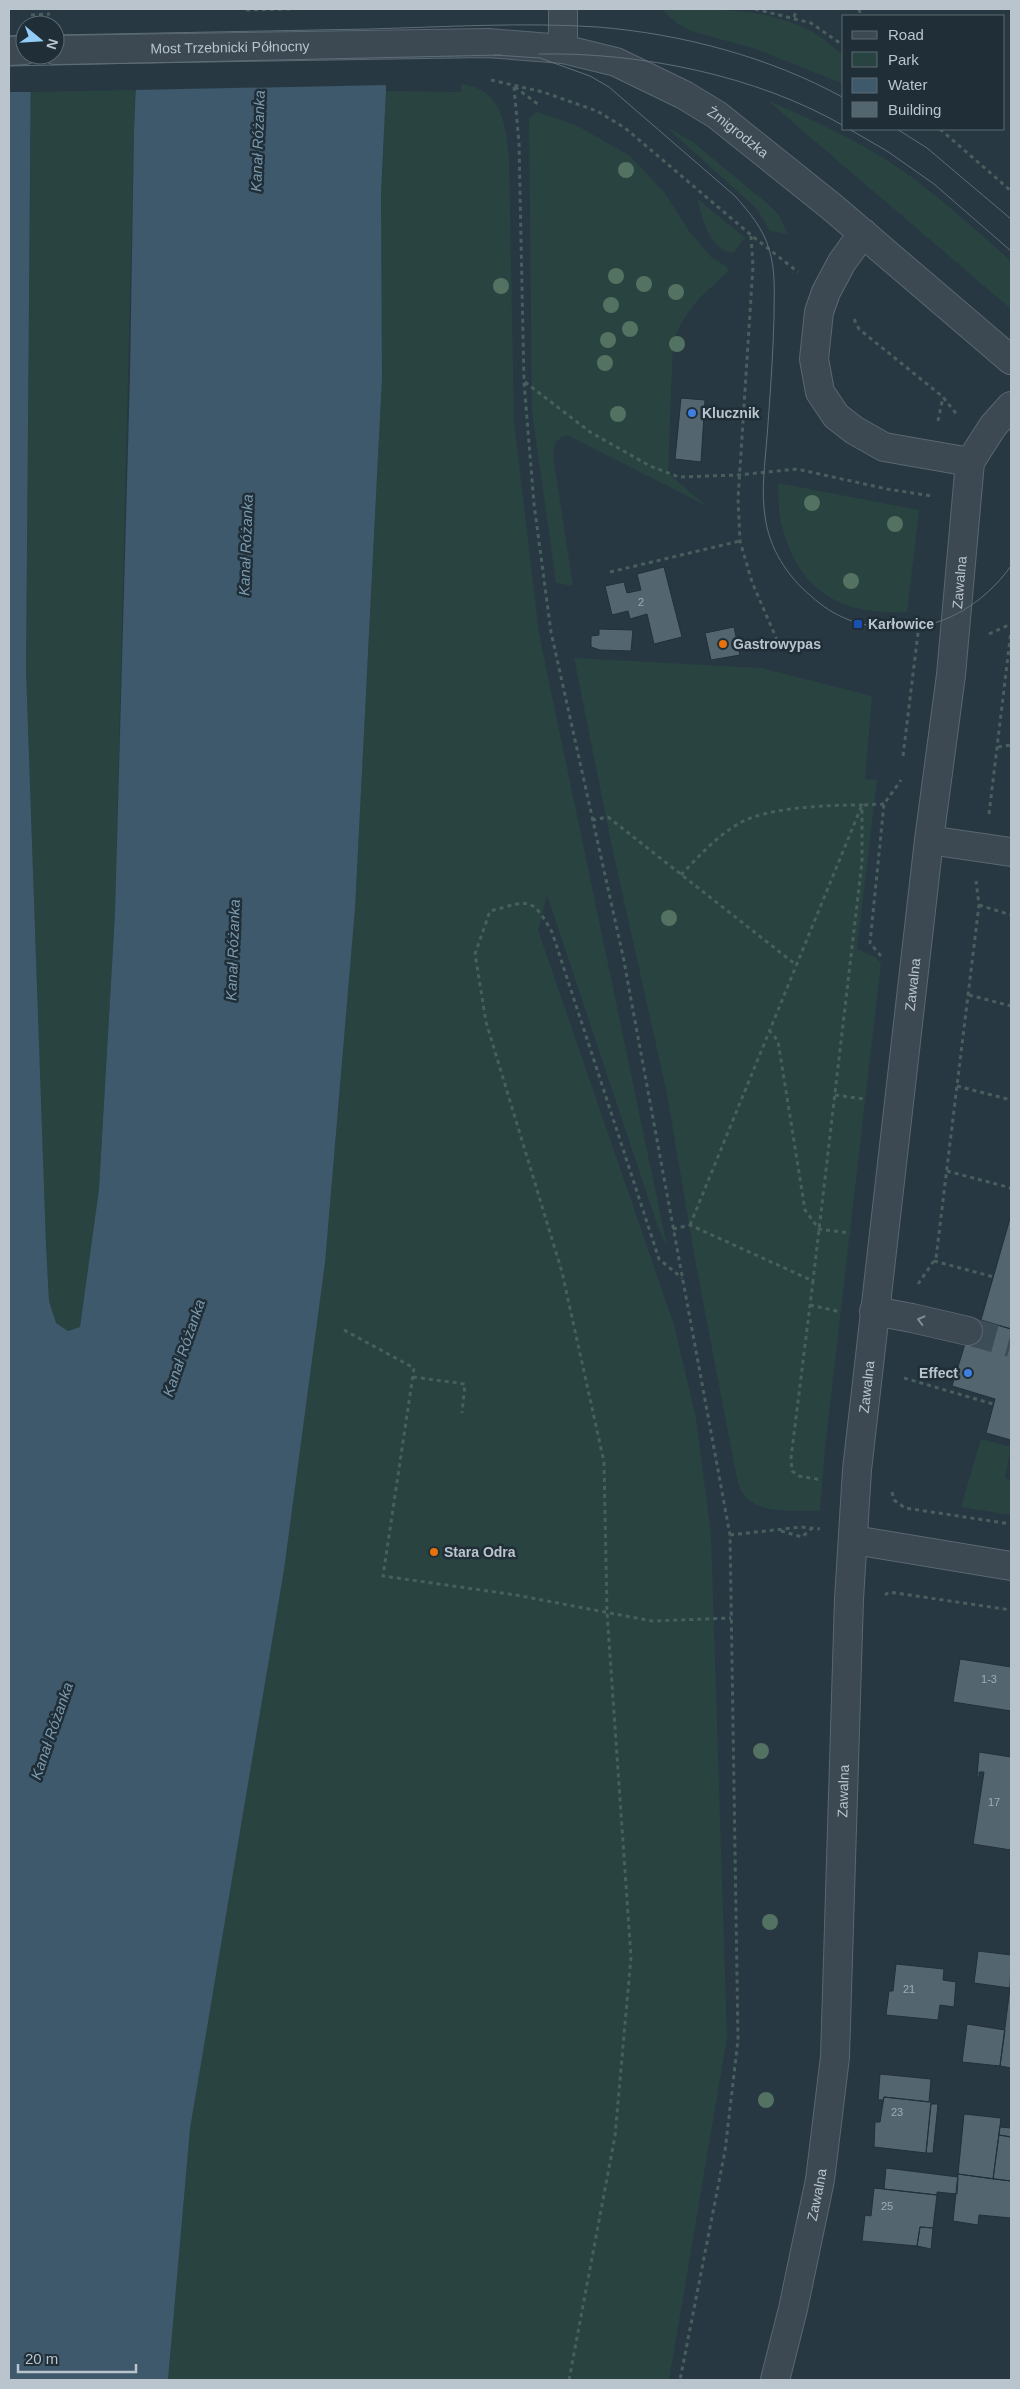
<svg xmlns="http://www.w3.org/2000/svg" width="1020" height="2389" font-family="Arial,sans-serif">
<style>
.green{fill:#294341}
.water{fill:#3e596b}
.pier{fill:#273843}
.building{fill:#53656f;stroke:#22303a}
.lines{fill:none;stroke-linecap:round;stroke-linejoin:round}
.minor-tunnel{stroke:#3d4d58;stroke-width:28;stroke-dasharray:28 14;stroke-linecap:butt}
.minor-casing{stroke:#5a6770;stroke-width:30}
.path{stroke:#485f5d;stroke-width:3;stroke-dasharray:4 4;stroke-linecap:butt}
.minor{stroke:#3c4952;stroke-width:28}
.tram{stroke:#5e6e79;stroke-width:1}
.tree{fill:#537261}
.oneway{stroke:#818d95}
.shop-dot{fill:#3f7fe0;stroke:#202e38;stroke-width:2}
.transit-dot{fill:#1a4fb4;stroke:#202e38;stroke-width:2}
.food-dot{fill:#e8710a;stroke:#202e38;stroke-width:2}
.labels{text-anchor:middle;stroke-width:5;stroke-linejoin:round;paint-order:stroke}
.number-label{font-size:11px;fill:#a0acb5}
.street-label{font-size:14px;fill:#b9c4cc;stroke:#202e38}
.poi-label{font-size:14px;font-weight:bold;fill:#b9c4cc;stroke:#202e38;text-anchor:start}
.water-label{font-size:15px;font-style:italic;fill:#7a9aae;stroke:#202e38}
</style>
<rect width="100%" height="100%" fill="#273843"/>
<path class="green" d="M661,9C711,9 767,7 813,32C824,39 834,48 844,56V84L756,49L691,31L678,24Z
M461,84C502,89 506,124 509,159L514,421L539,634L667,1246L658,1227L547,895L538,930L674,1325L696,1418L711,1535L727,2038L669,2380H168L190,2129L284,1570L325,1263L355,909L382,378L381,192L386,91L461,92Z
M135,90L115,913L99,1189L80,1327L68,1331L56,1323L49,1301L46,1245L26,670L31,92Z
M767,100C810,119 853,138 893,164C935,192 973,228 1011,261V309Z
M537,112L576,125L630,156L664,192L689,231L712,258L726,266L729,271C703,294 685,309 673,343L668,473L705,505L567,435C552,441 553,447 554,462L573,586L556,583L532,412L529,118Z
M665,126L693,142L768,204L778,214L788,234L770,231L756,208Z
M698,199L745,238L734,252C712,255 700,215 698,199Z
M778,483L919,510L907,612C839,616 797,590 781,522C778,510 779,496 778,483Z
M574,658L761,668L872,696L865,779L877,780L857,949L875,957L881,963L825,1448L820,1511C795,1510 755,1516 741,1490C737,1482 736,1471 734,1463L696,1265L667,1094L612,847Z
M981,1439L1011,1447L1005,1478L1011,1480V1515L961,1507Z"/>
<path class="water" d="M9,9L25,25V55H31L26,670L46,1245L49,1301L56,1323L68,1331L80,1327L99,1189L115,913L130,375L134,131L139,9L386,85V91L381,192L382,378L355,909L325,1263L284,1570L190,2129L168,2380H9Z"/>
<path class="pier" d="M9,9H33V25H25V55H33V92H9Z
M136,9H387L388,85L133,90Z"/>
<path class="building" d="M681,398L705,400L701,462L675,459Z
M664,567L682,637L654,644L647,614L630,619L628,611L612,615L605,586L624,582L627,593L641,590L637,574Z
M734,627L740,655L711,660L705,633Z
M599,629L633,630L631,651L600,650L591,647V636L599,635Z
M1011,1215V1329L981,1320Z
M973,1318L1011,1329V1440L986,1433L995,1399L952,1386Z
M960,1659L1011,1667V1711L953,1702Z
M979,1752L1011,1757V1850L973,1844L984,1772H979V1777H977Z
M978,1951L1011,1955L1010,1988L974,1983Z
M896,1964L944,1969L943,1980L956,1982L954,2007L940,2005L938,2020L886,2015L889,1991H893Z
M1011,1980V2068L1000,2066Z
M967,2024L1005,2030L1000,2066L962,2062Z
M880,2074L931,2079L929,2102L884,2097L883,2100H878Z
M884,2097L931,2102L926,2153L874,2147L875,2122H880Z
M931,2104H938L933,2153H926Z
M964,2114L1001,2118L993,2179L958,2174Z
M1000,2127L1011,2128V2137L999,2135Z
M999,2135L1011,2137V2181L993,2179Z
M886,2168L958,2177L957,2194L937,2192V2195L884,2189Z
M958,2174L1011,2181V2218L979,2215L978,2225L953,2221Z
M874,2188L937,2195L933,2228L920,2227L917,2246L862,2241L865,2215L871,2216Z
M920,2227L933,2228L931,2249L917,2246Z"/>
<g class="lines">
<path class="minor-tunnel" d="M968,1331L1011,1343"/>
<g class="minor-casing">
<g id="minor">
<path d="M563,9V49"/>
<path id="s1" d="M55,50L488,43L563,49L616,62L684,95L717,115L832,207L1011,360"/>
<path d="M9,51L25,50"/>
<path d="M863,233L842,262L826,292L819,312L814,359L820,392L836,416L854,430L884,447L970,462"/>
<path d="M929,840L1011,852"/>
<path d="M874,1311L912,1318L968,1331"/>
<path d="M854,1540L1011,1566"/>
<path id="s2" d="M775,2380L793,2309L820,2180L835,2057L849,1599L857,1470L929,840L951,675L970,462L993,426L1011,406"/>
</g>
</g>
<path class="path" d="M755,9L811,23L844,46
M859,9L861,16
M246,10L290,9
M31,15L50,14
M794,17L797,9
M491,80L543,92L597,111L625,128L751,235L798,272
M514,87L519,143L524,382L534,504L551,632L623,956L730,1535L738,2040L725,2151L680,2380
M515,87L539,105
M940,129L1011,191
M751,236L753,266L738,499L740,541L752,582L777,640
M854,319L859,329L943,397L958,416
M525,382L590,432L650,466L679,477L738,475L797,469L887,489L932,496
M938,421L943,397
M610,572L740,541
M989,634L1011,624
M998,747L1011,745
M903,756L918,633
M989,814L1011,631
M592,820L608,817L795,964
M681,875C699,856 716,837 738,824C765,807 830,805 862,805V862L813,1281
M979,905L1011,915
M881,956L870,943L884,804L901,780
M969,995L1011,1006
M769,1030L778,1041L805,1210L819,1229L850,1233
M957,1086L1011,1100
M835,1095L864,1099
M947,1171L1011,1188
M690,1225L862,805L884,804
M673,1229L690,1225L813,1281L791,1458L792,1471L799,1476L822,1480
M934,1261L994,1277
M918,1284L936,1258L979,905L976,881
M810,1305L841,1312
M344,1330L414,1368L383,1576L516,1595L652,1621L731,1618
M413,1377L465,1384L462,1413
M904,1378L993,1404
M892,1492L894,1500L905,1508L1011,1524
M781,1531L802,1537L812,1528
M730,1535L801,1527L820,1529
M885,1595L889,1592L1011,1610
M569,2380L615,2136L631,1957L607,1612L604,1462L562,1272L486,1022L475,954L490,911C529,901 531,895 552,932L659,1259L682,1278"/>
<use href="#minor" class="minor"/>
<path class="tram" d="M55,35C160,33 264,31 369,29C443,27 524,22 598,27C682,34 770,57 844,98
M9,36L25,35
M539,54C639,52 756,75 844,126
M494,55L540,58L590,76L609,87L735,196C749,212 763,228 769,249C776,271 774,294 774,317C773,357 770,397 767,437C765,463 761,491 765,516C769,548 787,576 811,596C834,617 858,626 889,628C939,632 983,605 1011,566
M9,66L501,55
M849,129L887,151L934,184L1011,251
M897,129L927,148L1011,219"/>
</g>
<g class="tree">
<circle cx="626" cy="170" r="8"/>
<circle cx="616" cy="276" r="8"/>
<circle cx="644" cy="284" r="8"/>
<circle cx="501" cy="286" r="8"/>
<circle cx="676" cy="292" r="8"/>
<circle cx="611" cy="305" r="8"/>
<circle cx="630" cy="329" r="8"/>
<circle cx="608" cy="340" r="8"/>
<circle cx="677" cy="344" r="8"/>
<circle cx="605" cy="363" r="8"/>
<circle cx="618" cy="414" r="8"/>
<circle cx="812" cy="503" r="8"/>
<circle cx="895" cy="524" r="8"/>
<circle cx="851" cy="581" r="8"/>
<circle cx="669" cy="918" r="8"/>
<circle cx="761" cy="1751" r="8"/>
<circle cx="770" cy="1922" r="8"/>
<circle cx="766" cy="2100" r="8"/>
</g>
<defs><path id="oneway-chevron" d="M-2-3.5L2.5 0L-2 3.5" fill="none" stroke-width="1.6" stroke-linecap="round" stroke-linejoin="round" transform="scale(1.25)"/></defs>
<use class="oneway" href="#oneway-chevron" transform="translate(921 1320) rotate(-166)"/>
<g class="shop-dot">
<circle cx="692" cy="413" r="5"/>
<circle cx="968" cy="1373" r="5"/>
</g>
<rect class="transit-dot" x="853" y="619" width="10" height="10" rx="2.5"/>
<g class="food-dot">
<circle cx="723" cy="644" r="5"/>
<circle cx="434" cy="1552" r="5"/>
</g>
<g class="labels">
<g class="number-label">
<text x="641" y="606">2</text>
<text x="989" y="1683">1-3</text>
<text x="994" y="1806">17</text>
<text x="909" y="1993">21</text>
<text x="897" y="2116">23</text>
<text x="887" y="2210">25</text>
</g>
<g class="street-label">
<text dy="5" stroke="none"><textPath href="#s1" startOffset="175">Most Trzebnicki Północny</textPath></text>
<text dy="5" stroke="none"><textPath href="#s1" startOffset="704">Żmigrodzka</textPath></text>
<text dy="5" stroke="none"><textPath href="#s2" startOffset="1810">Zawalna</textPath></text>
<text dy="5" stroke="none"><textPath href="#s2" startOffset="1405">Zawalna</textPath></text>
<text dy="5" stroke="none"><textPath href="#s2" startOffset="1000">Zawalna</textPath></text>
<text dy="5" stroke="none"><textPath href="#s2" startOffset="595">Zawalna</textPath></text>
<text dy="5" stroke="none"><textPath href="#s2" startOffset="190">Zawalna</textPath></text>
</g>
<g class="poi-label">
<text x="702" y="418">Klucznik</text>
<text x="868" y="629">Karłowice</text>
<text x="733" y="649">Gastrowypas</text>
<text x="958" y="1378" text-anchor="end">Effect</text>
<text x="444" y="1557">Stara Odra</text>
</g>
<g class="water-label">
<text transform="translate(258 141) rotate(-88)" y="5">Kanał Różanka</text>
<text transform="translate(246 545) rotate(-88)" y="5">Kanał Różanka</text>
<text transform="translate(233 950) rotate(-88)" y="5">Kanał Różanka</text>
<text transform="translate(184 1348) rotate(-71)" y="5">Kanał Różanka</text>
<text transform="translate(52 1731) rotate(-71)" y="5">Kanał Różanka</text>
</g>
</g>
<rect width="1020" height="2389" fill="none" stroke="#b9c4cc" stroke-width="20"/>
<rect x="842" y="15" width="162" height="115" fill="#202e38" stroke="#5d6a73"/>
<rect x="852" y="31" width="25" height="8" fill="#3c4952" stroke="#5d6a73"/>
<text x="888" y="40" font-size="15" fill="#b9c4cc">Road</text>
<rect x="852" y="52" width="25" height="15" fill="#294341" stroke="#5d6a73"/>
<text x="888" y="65" font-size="15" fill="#b9c4cc">Park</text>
<rect x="852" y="78" width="25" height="15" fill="#3e596b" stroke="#5d6a73"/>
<text x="888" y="90" font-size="15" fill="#b9c4cc">Water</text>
<rect x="852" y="102" width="25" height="15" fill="#53656f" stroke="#5d6a73"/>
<text x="888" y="115" font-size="15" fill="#b9c4cc">Building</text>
<g transform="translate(40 40) rotate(108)"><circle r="24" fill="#202e38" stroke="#5d6a73"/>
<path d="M0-4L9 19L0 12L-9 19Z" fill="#93cdf7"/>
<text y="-8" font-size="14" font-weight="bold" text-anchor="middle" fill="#b9c4cc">N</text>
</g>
<path d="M18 2364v8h118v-8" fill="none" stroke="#b9c4cc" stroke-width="2.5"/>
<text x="25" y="2364" font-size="15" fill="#b9c4cc" stroke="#202e38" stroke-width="4" paint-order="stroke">20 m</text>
</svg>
